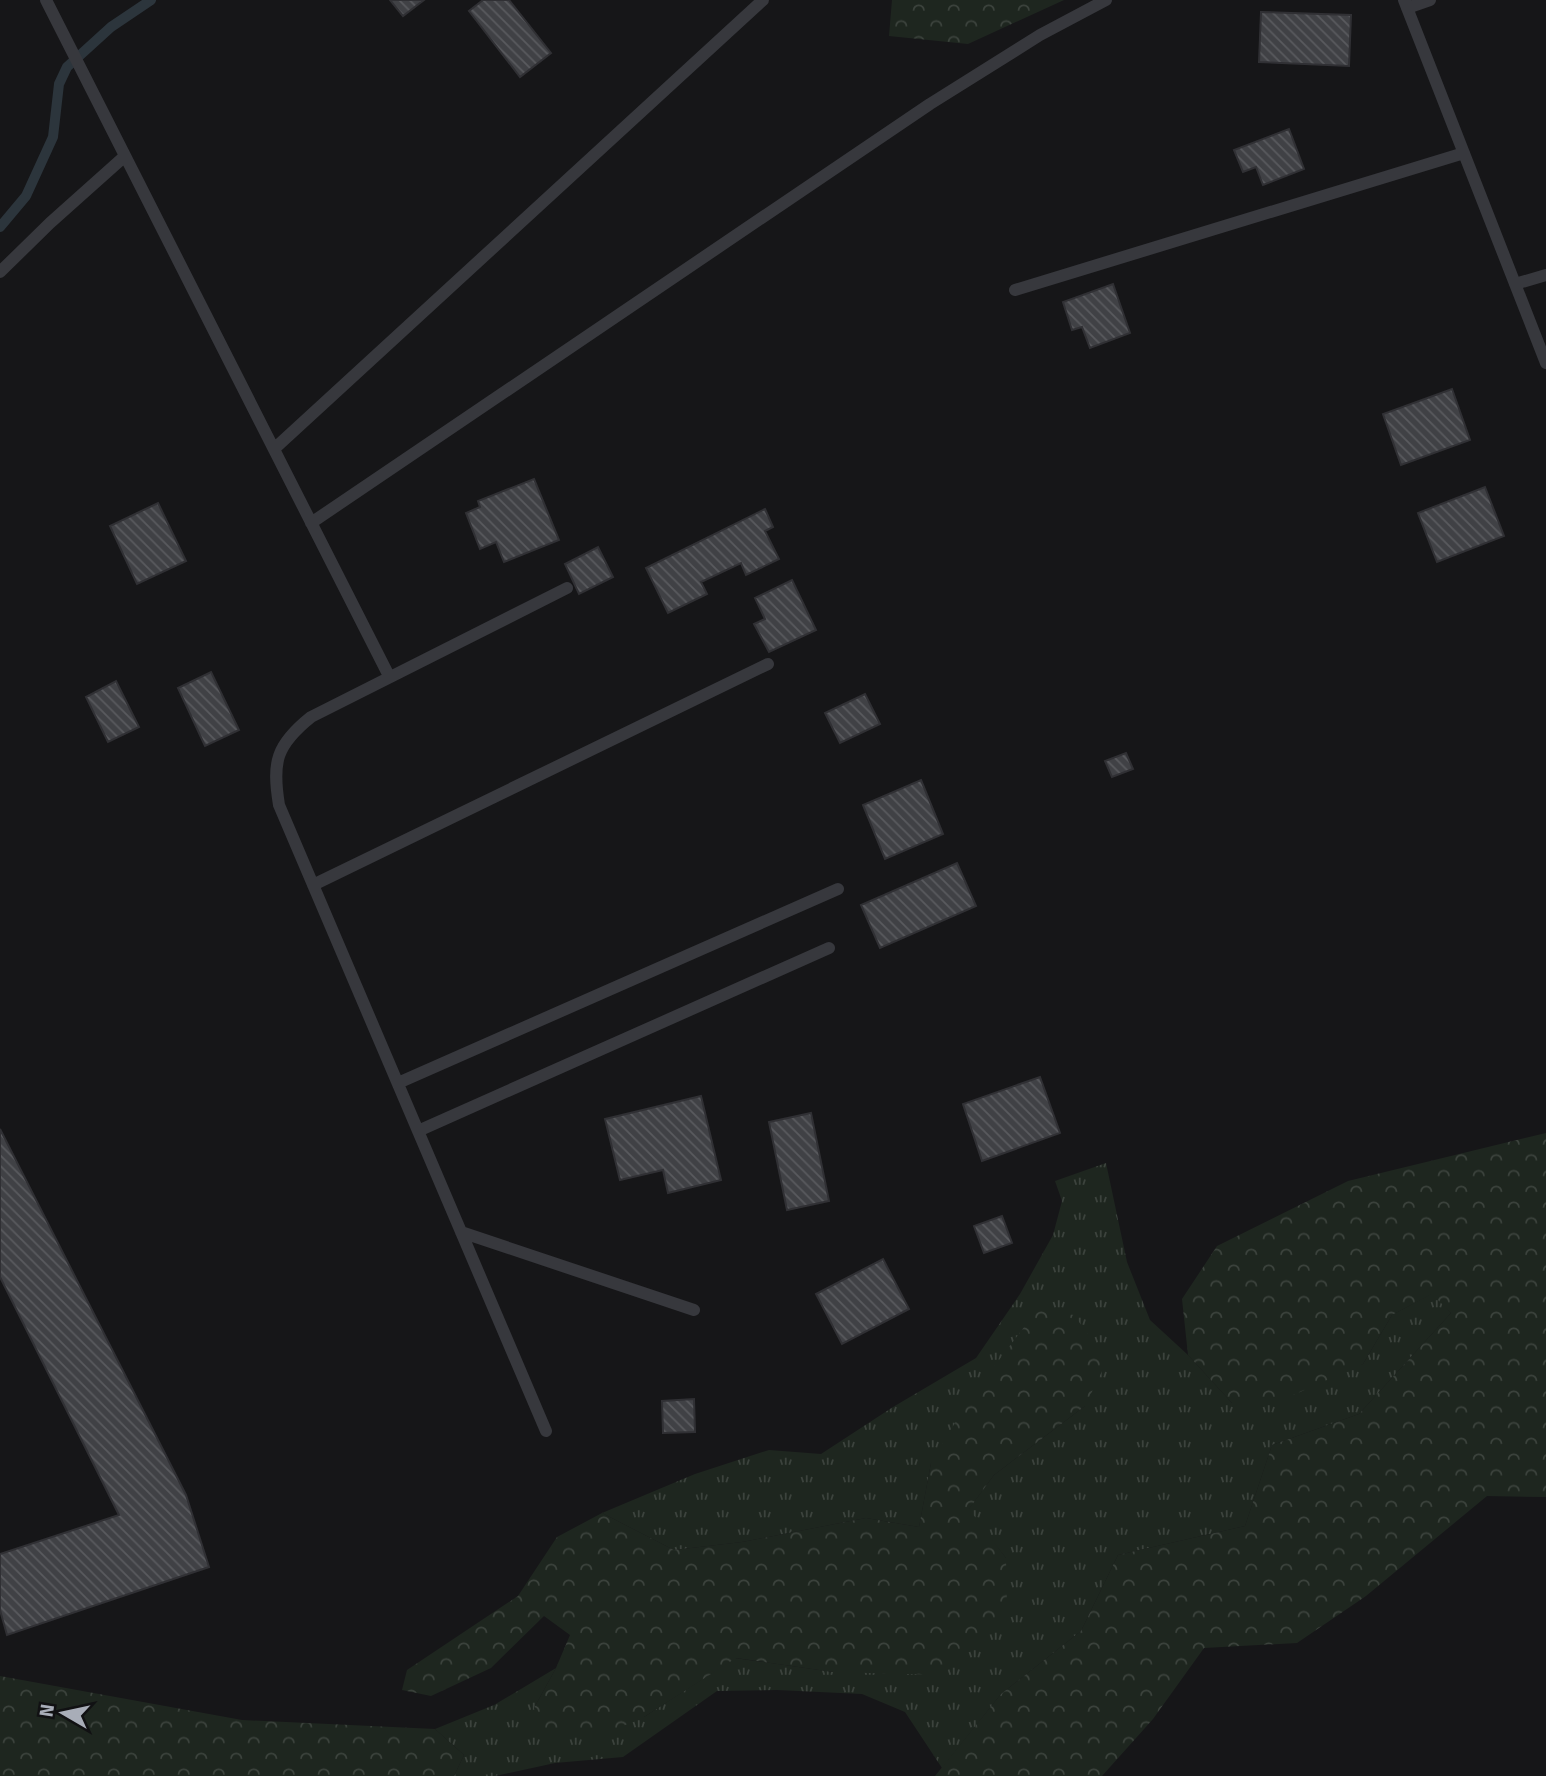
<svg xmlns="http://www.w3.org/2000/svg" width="1546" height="1776" font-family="'Fira Sans',sans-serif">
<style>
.grass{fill:url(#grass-tufts)}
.forest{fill:url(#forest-crowns)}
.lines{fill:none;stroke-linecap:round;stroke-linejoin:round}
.stream{stroke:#2c353c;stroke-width:10}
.building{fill:url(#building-back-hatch);stroke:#303034;stroke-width:2}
.lane{stroke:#37383d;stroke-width:12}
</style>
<defs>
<pattern id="grass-tufts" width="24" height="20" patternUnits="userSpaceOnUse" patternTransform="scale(1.75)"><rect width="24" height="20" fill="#1e261f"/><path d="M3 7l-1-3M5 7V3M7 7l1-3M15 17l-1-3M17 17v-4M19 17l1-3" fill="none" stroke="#3c433d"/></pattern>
<pattern id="forest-crowns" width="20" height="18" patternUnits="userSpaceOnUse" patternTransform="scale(1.75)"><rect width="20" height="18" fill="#1e261f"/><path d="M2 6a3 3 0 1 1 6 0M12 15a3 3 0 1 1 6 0" fill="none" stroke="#3c433d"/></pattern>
<pattern id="building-back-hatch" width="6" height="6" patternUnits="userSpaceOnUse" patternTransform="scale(1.75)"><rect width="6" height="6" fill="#404145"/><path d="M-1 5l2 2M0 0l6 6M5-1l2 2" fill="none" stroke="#595a5e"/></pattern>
</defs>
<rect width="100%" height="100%" fill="#161618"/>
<path class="grass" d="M1106,1163L1127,1262L1150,1320L1188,1355L1232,1403L1363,1364L1392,1315L1433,1293L1451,1313L1359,1414L1272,1445L1245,1526L1118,1555L1081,1631L1001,1694L942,1768L905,1712L862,1694L777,1690L717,1691L623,1757L555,1763L495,1776H454L464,1755L435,1729L494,1705L556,1668L534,1708L644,1717L735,1658L833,1672L1006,1558L968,1510L994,1475L1085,1406L931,1463L919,1527L866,1518L742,1542L674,1550L602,1513L695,1474L769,1450L821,1454L893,1407L976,1358L1020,1294L1053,1235L1062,1201L1055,1181Z"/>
<path class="forest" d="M892,0H1064L968,44L889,36Z
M1546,1133V1497L1487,1496L1366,1596L1297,1643L1204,1648L1153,1719L1102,1776H935L1001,1694L1081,1631L1118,1555L1245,1526L1272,1445L1359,1414L1451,1313L1432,1294L1392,1315L1363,1364L1273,1404L1232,1403L1188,1355L1182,1299L1217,1246L1348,1181Z
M1037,1310L1074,1315L1107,1361L1085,1406L994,1475L969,1509L1006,1558L1007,1607L943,1675L833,1672L736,1658L644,1717L597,1737L540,1730L534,1708L556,1668L570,1635L544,1616L491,1668L431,1696L402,1690L407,1670L518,1596L557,1537L602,1513L674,1550L742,1542L866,1518L919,1527L931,1463L968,1401Z
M0,1676L242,1720L435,1729L464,1755L454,1776H0Z"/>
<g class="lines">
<path class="stream" d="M0,227L26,196L53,137L59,84L67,67L111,27L151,0"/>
</g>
<path class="building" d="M390,0H424L403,16Z
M483,0H509L551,53L520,77L469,11Z
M1261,12L1351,15L1349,66L1259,62Z
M1289,129L1304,169L1263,185L1256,167L1243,172L1234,150Z
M1113,284L1130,333L1090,348L1082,327L1072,330L1063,302Z
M1452,389L1470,440L1401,465L1383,414Z
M534,479L559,540L504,562L496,542L480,549L466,513L480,507L478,501Z
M1485,487L1504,536L1437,562L1418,513Z
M158,503L186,561L137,584L110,526Z
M765,509L773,527L765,531L779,559L746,575L741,563L701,582L707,594L668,613L646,568Z
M598,547L613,577L579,594L565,564Z
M792,580L816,630L769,652L754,624L765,619L755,598Z
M211,672L239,730L205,746L178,688Z
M116,681L139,727L108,742L86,697Z
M865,694L880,724L840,743L825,713Z
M1126,753L1133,769L1112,777L1105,761Z
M921,780L943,834L885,859L863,805Z
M957,863L976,906L880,948L861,905Z
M1040,1077L1060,1133L982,1161L963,1104Z
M701,1096L721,1180L668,1193L663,1170L620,1180L605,1119Z
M811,1113L829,1201L787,1210L769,1122Z
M0,1129L186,1495L209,1567L7,1635L0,1610V1554L119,1515L0,1277Z
M1002,1216L1012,1243L984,1253L974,1226Z
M883,1259L909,1309L842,1344L816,1294Z
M694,1399L695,1432L663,1433L662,1401Z"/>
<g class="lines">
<path class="lane" d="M46,0L389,676
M1404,0L1546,363
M1407,8L1430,0
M0,272L50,223L125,156
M1515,284L1546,275
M1015,290L1464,153
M274,449L763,0
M311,523L930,104L1040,35L1106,0
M313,885L768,664
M398,1083L838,889
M418,1131L829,948
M461,1232L694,1310
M546,1431L279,805C272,762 276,745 311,717L567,588"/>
</g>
<g transform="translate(63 1713) rotate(279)" stroke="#111113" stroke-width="5" paint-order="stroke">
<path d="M0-5L12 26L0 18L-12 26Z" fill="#a8adb8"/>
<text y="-10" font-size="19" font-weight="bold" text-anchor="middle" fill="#a8adb8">N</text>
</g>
</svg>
